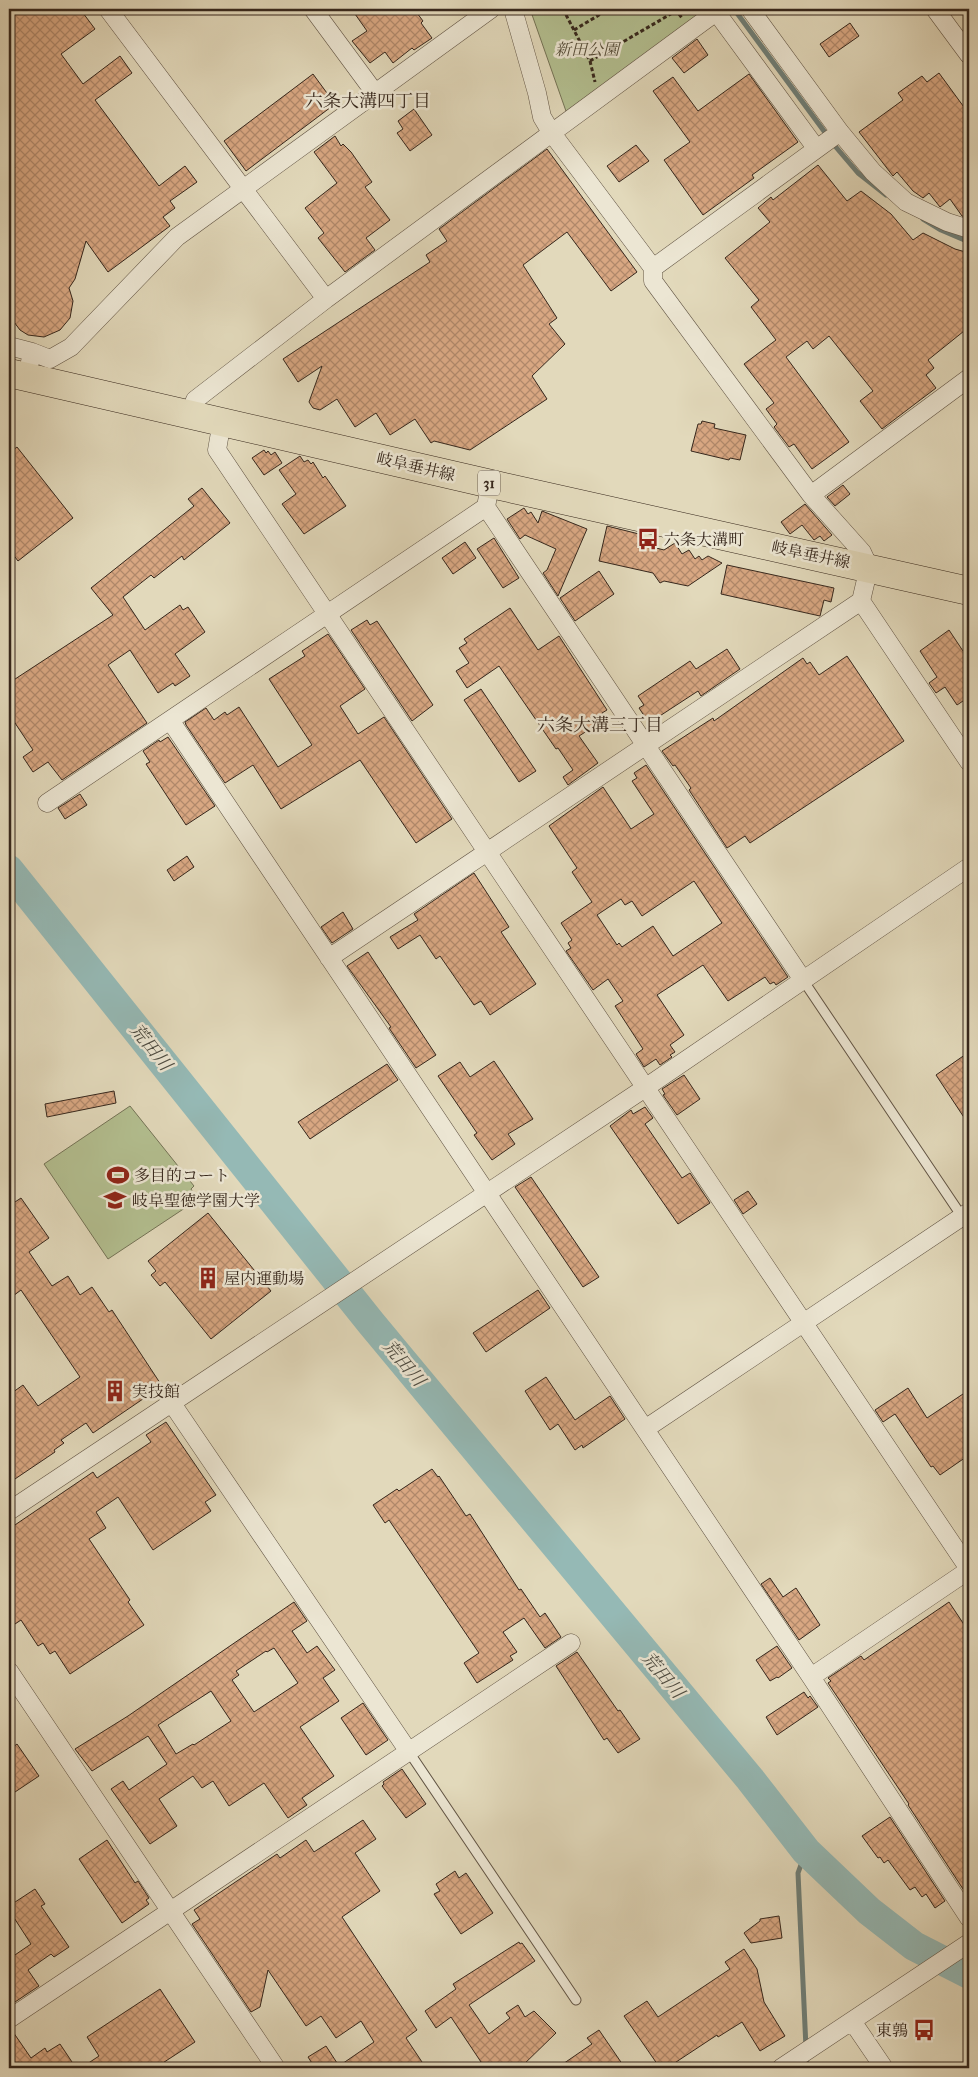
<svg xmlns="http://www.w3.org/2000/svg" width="978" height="2077" font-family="'IM FELL French Canon','Noto Serif JP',serif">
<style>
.green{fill:#b3bf90;stroke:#747356}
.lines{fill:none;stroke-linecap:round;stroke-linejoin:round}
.stream{stroke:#6f7f78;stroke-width:5}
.river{stroke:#95b9b5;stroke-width:30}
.building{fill:url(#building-cross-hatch);stroke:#36271c;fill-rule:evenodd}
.lane-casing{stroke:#615444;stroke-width:11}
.street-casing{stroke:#615444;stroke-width:19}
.primary-casing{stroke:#36271c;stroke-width:29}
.path{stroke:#36271c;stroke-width:3;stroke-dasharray:4 2.5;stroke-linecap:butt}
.lane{stroke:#ece6d3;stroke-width:9}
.street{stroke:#ece6d3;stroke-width:18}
.primary{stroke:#e2d9bb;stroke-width:28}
.labels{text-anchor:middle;stroke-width:5;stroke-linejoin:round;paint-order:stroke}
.shield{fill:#ece6d3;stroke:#6d6053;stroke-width:1}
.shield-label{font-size:15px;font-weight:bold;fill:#36271c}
.park-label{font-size:16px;font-style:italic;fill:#554d39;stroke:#ece6d3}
.street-label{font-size:16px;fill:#36271c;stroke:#ece6d3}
.poi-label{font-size:16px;fill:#36271c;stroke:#ece6d3;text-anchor:start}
.neighbourhood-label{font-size:18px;fill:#36271c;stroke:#ece6d3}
.water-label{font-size:18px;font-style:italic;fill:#4e4c42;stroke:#ece6d3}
</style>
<defs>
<pattern id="building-cross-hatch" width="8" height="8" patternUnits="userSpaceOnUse" patternTransform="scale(1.25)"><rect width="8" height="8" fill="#d8a782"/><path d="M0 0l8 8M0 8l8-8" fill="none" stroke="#b0886a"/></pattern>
</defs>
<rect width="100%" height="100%" fill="#e2d9bb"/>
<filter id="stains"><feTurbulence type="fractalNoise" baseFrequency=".004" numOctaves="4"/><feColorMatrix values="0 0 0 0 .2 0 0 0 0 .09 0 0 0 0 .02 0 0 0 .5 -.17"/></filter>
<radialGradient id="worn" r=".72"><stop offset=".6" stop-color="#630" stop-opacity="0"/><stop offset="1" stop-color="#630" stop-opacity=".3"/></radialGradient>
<path class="green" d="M530,9H691L699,19L567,114Z
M130,1106L194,1186L191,1189L197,1200L108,1259L44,1164Z"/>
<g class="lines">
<path class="stream" d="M734,9L835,146L858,173L886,195
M923,219L941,230L969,242
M806,1851L798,1873L806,2048
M806,2056L807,2068"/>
<path class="river" d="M9,870L371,1323L750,1779L806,1851L869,1911L914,1946L969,1974"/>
</g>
<path class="building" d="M9,9H80L95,29L61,54L83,84L120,56L132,73L95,100L159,186L185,166L197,182L170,201L175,208L163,217L170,226L108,272L86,241L75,279L69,288L73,301L70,318L60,330L44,337L28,335L20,330L14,322L9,323V173L15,168L9,159Z
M362,9H414L423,21L421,23L432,38L414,50L412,48L393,63L385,52L370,63L352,41L367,31L355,14Z
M850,23L859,36L829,57L820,44Z
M697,39L708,55L684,73L672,58Z
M939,73L969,114V218L962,216L950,199L940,207L929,193L923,198L913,191L897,172L893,176L859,132L903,100L898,93L922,76L927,82Z
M313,74L335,104L246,171L224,141Z
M749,74L798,142L752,175L754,178L703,215L664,160L690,142L653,91L673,77L698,111Z
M414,109L432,135L410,151L397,133L403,129L398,121Z
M335,136L341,146L343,144L351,152L372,182L365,187L390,220L366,238L375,250L345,272L318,238L324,233L305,208L337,183L314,152Z
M636,145L649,161L619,182L607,166Z
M547,149L637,272L611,291L567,232L523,265L557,318L549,324L565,344L532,376L547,399L470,450L434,441L431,443L415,419L390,435L376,413L355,427L337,399L320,410L313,408L309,402L322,366L298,382L283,359L430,262L426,255L447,241L439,229Z
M818,165L847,201L861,191L891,214L913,240L923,233L955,249L969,253V327L928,360L934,368L926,375L936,388L882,429L860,401L873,391L829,336L813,349L807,341L786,357L849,442L812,469L794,444L789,447L774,427L777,424L766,409L774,403L744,364L776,340L751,307L759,300L725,258L770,222L758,208L771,197L773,200Z
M702,421L715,424L714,428L746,435L740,460L730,458L729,460L691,451L698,424H701Z
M17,447L73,518L18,561L9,549V453Z
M264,450L266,453L268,451L271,455L275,452L282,463L264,475L252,458Z
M300,456L304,462L308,460L311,464L313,462L323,478L325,476L346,506L304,534L282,504L296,494L279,470Z
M843,485L850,494L835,506L827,497Z
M202,488L230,523L184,560L182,556L154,578L151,575L123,597L145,630L180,605L183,610L188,607L205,632L175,654L190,676L175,686L173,683L158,693L130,650L108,665L147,723L62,780L48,762L33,772L23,757L33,750L9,714V683L113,615L91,588L194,506L188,499Z
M805,504L832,535L824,541L820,536L814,540L802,525L790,534L781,522Z
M524,508L528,514L531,512L538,523L542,511L587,529L558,596L543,573L547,570L556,549L525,535L520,539L507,519Z
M607,526L643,535L641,544L664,550L675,543L682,554L689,550L695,559L699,556L702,560L708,556L722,563L688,586L664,581L660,583L653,573L599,561Z
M494,538L519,578L503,588L477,549Z
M465,542L476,558L453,574L442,558Z
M727,565L834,588L831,602L824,600L820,616L721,594Z
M599,571L614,594L575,621L560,598Z
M510,608L538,650L559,636L607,710L602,713L606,719L579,736L598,763L568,785L563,777L573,770L558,748L556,749L499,666L467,688L456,671L469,663L459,648L467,643L464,639Z
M367,620L370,625L377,621L433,705L412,721L351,630Z
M949,630L969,660V697L957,705L945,687L936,693L929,683L937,677L920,651Z
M328,634L365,689L340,706L358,734L384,717L452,819L416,843L360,760L281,809L253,765L225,783L186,725L185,722L206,708L214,720L225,712L227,715L239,707L278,767L312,745L269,679L305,656L302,651Z
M727,649L740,669L701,696L698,691L649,723L639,708L644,705L638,696L690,661L696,669Z
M847,656L904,741L750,843L745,836L727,848L689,790L691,788L675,765L673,766L662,751L713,718L714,721L803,658L807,664L810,662L819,675Z
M481,689L536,771L519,782L464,700Z
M168,737L215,806L186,825L146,764L150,762L143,751L159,740L160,742Z
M646,765L788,977L776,985L774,982L770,984L765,977L728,1001L703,965L657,995L684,1035L670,1045L675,1052L670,1055L672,1057L660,1065L656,1059L644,1067L636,1054L643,1049L615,1006L623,1001L608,979L593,990L566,951L571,948L568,943L572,940L561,923L592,902L572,872L577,868L549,826L603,787L631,829L654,814L632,781L637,778L634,773ZM694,881L722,923L673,956L653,926L622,947L619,943L617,945L597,915L621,899L625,905L632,901L642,916Z
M80,794L87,805L65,819L58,808Z
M187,856L194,867L174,881L167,870Z
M474,873L509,927L501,932L536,984L490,1015L481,1001L474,1005L440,956L436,959L420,935L398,949L390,937L418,920L414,914Z
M343,912L353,929L332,943L321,927Z
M368,952L436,1055L416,1068L389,1028L391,1027L347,966Z
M969,1052V1125L936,1075Z
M494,1061L533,1119L508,1134L515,1144L492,1160L474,1135L477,1133L438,1076L460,1062L470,1077Z
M387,1064L398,1080L310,1139L298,1122Z
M684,1075L700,1099L677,1115L663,1095L665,1094L662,1089Z
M114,1091L116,1103L47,1117L45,1104Z
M645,1107L653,1118L645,1124L682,1178L690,1173L710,1203L678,1224L610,1126L631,1110L633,1114Z
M531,1177L599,1277L583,1287L515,1187Z
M748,1191L757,1204L743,1214L734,1200Z
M21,1198L49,1238L29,1252L52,1286L68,1276L80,1295L92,1287L109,1312L112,1310L162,1386L93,1433L86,1423L61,1440L64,1443L54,1450L55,1452L9,1483V1395L23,1385L38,1406L80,1377L21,1290L9,1299V1206Z
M208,1213L271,1291L211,1339L165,1282L160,1286L151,1275L156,1271L148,1261Z
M538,1290L550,1308L486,1352L473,1333Z
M546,1377L575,1420L610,1396L625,1419L583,1448L582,1445L575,1450L558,1424L550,1430L525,1391Z
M908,1388L927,1418L969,1390V1455L940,1475L933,1466L931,1467L895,1414L883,1422L875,1410Z
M166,1422L216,1495L205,1502L211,1511L153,1550L118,1497L96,1512L106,1528L89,1539L130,1600L128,1602L144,1625L70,1674L55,1651L50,1654L43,1643L38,1646L21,1620L9,1628V1529L93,1472L97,1478L151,1442L146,1435Z
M432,1469L438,1477L439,1476L466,1516L470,1514L519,1590L521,1589L540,1617L545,1613L561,1637L545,1648L524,1618L503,1632L517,1652L510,1656L513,1660L477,1683L464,1663L479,1653L389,1520L385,1523L373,1505L397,1489L399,1491Z
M770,1578L783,1597L796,1588L820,1625L799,1640L761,1584Z
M294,1602L307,1621L292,1631L307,1653L317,1646L335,1670L323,1678L339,1701L300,1727L334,1776L302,1798L307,1805L288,1818L264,1783L229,1806L213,1781L202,1788L193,1776L159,1799L177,1826L150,1844L111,1789L123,1781L129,1790L167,1764L148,1736L92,1771L75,1749L128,1716ZM274,1648L298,1683L254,1712L232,1680L239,1675L236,1671L266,1651L267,1652ZM211,1691L231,1721L194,1745L193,1744L176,1754L158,1725Z
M949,1602L969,1632V1885L963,1889L908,1805L909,1804L828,1683L831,1681L828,1678L861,1656L864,1660Z
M777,1646L792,1668L778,1678L777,1677L770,1681L756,1660Z
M577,1652L618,1711L620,1710L640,1739L618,1753L607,1738L604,1740L556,1666Z
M804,1692L808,1698L810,1696L818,1707L777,1735L766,1717Z
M363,1703L388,1740L366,1755L341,1718Z
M17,1744L39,1776L9,1796V1750Z
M402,1769L426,1804L406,1818L382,1786L384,1784L383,1782Z
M890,1817L945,1901L935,1908L926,1894L922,1897L915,1887L910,1890L888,1860L884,1863L880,1857L878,1858L862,1836Z
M363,1820L376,1839L355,1853L380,1891L342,1917L417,2030L406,2038L426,2068H315L308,2057L326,2046L339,2066L374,2042L361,2021L336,2038L321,2016L306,2026L268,1970L260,2007L251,2012L192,1924L200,1919L194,1910L277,1854L280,1858L306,1840L314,1852Z
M107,1840L135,1883L138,1881L149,1898L146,1900L149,1904L122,1923L79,1859Z
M455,1871L459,1878L466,1873L493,1913L461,1934L434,1894L440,1891L436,1884Z
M35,1889L45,1904L41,1906L69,1947L54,1957L51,1954L28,1970L39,1986L9,2006V1959L31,1944L9,1910V1906Z
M779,1916L782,1938L751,1943L744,1933L760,1921V1919Z
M519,1942L520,1944L522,1943L535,1961L469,2005L489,2034L510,2018L506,2013L518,2005L525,2017L534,2011L556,2033L520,2068H485L451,2017L436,2028L425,2011L456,1989L453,1984Z
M744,1949L757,1969L764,2002L785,2036L760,2051L742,2022L718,2037L717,2035L667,2068H660L624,2016L647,2001L658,2017L730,1969L725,1962Z
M160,1989L195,2042L155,2068H81L99,2056L87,2037Z
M9,2029H11L31,2058L45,2048L47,2052L60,2044L76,2068H9Z
M599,2030L625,2068H557L592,2044L587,2038Z"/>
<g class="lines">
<g class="lane-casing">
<path id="lane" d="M803,980L969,1227
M409,1752L576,2000"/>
</g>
<g class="street-casing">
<path id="street" d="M108,9L326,299
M313,9L375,93
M714,9L816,148
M750,9L840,132L873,172L906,202L947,222L969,229
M935,9L969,55
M653,268L840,132
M9,346L32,352L30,362
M32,352L50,359L71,347L177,237L491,9
M190,414L195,400L326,299L716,12
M222,421L217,450L969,1569
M811,495L969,378
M486,507L803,980
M861,601L969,762
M170,720L811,1677L969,1918
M47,803L486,507L488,496
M329,958L861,601L869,567L862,552L811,495L653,281V268L551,132L542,117L537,93L513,9
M171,1402L409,1752
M645,1429L969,1212
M9,1511L645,1088L969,867
M9,1671L276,2068
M811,1677L969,1570
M9,2019L571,1643
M852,2021L884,2068
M781,2068L969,1943"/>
</g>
<g class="primary-casing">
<path id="primary" d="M9,373L491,484L969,591"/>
</g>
<path class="path" d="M563,9L590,61L676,11
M675,9L682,18
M574,30L609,9
M590,61L595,82"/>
<use href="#lane" class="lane"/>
<use href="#street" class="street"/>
<use href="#primary" class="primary"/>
</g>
<defs>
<g id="bus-bare" transform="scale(1.725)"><path d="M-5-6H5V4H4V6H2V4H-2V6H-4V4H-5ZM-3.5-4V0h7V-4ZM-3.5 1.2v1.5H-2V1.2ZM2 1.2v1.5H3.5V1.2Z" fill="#8f2418" stroke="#ece6d3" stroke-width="2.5" paint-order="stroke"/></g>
<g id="stadium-bare" transform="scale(1.725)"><path d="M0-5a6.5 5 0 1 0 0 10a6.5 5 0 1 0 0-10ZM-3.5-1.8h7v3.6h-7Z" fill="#8f2418" stroke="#ece6d3" stroke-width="2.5" paint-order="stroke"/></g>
<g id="university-bare" transform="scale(1.725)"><path d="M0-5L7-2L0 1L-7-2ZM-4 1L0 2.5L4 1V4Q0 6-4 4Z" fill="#8f2418" stroke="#ece6d3" stroke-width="2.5" paint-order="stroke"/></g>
<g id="building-bare" transform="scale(1.725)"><path d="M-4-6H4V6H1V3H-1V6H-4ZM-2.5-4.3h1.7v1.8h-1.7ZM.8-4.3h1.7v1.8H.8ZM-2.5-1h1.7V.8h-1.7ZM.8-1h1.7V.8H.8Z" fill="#8f2418" stroke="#ece6d3" stroke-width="2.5" paint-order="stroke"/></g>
</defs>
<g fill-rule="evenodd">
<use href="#bus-bare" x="648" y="539"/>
<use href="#stadium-bare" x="118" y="1175"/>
<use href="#university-bare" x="115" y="1200"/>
<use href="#building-bare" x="208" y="1278"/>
<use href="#building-bare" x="115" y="1391"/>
<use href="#bus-bare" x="924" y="2030"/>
</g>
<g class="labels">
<rect class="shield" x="478" y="470.5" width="22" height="25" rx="4"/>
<g class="shield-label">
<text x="489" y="488">31</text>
</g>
<g class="park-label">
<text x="587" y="55">新田公園</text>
</g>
<g class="street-label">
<text transform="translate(416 466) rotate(13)" y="6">岐阜垂井線</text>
<text transform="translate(811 554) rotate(12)" y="6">岐阜垂井線</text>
</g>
<g class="poi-label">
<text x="664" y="545">六条大溝町</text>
<text x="134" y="1181">多目的コート</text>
<text x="132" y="1206">岐阜聖徳学園大学</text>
<text x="224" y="1284">屋内運動場</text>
<text x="132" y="1397">実技館</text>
<text x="908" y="2036" text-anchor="end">東鶉</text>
</g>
<g class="neighbourhood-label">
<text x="368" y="107">六条大溝四丁目</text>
<text x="600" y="731">六条大溝三丁目</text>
</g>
<g class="water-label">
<text transform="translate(151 1047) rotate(51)" y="6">荒田川</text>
<text transform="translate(404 1363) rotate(50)" y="6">荒田川</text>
<text transform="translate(663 1675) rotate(50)" y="6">荒田川</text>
</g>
</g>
<rect width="978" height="2077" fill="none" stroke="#e2d9bb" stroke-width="30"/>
<rect x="10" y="10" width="958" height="2057" fill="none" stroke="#36271c" stroke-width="2.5"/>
<rect x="15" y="15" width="948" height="2047" fill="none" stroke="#36271c"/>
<rect width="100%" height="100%" filter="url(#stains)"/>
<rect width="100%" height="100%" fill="url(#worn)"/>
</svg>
